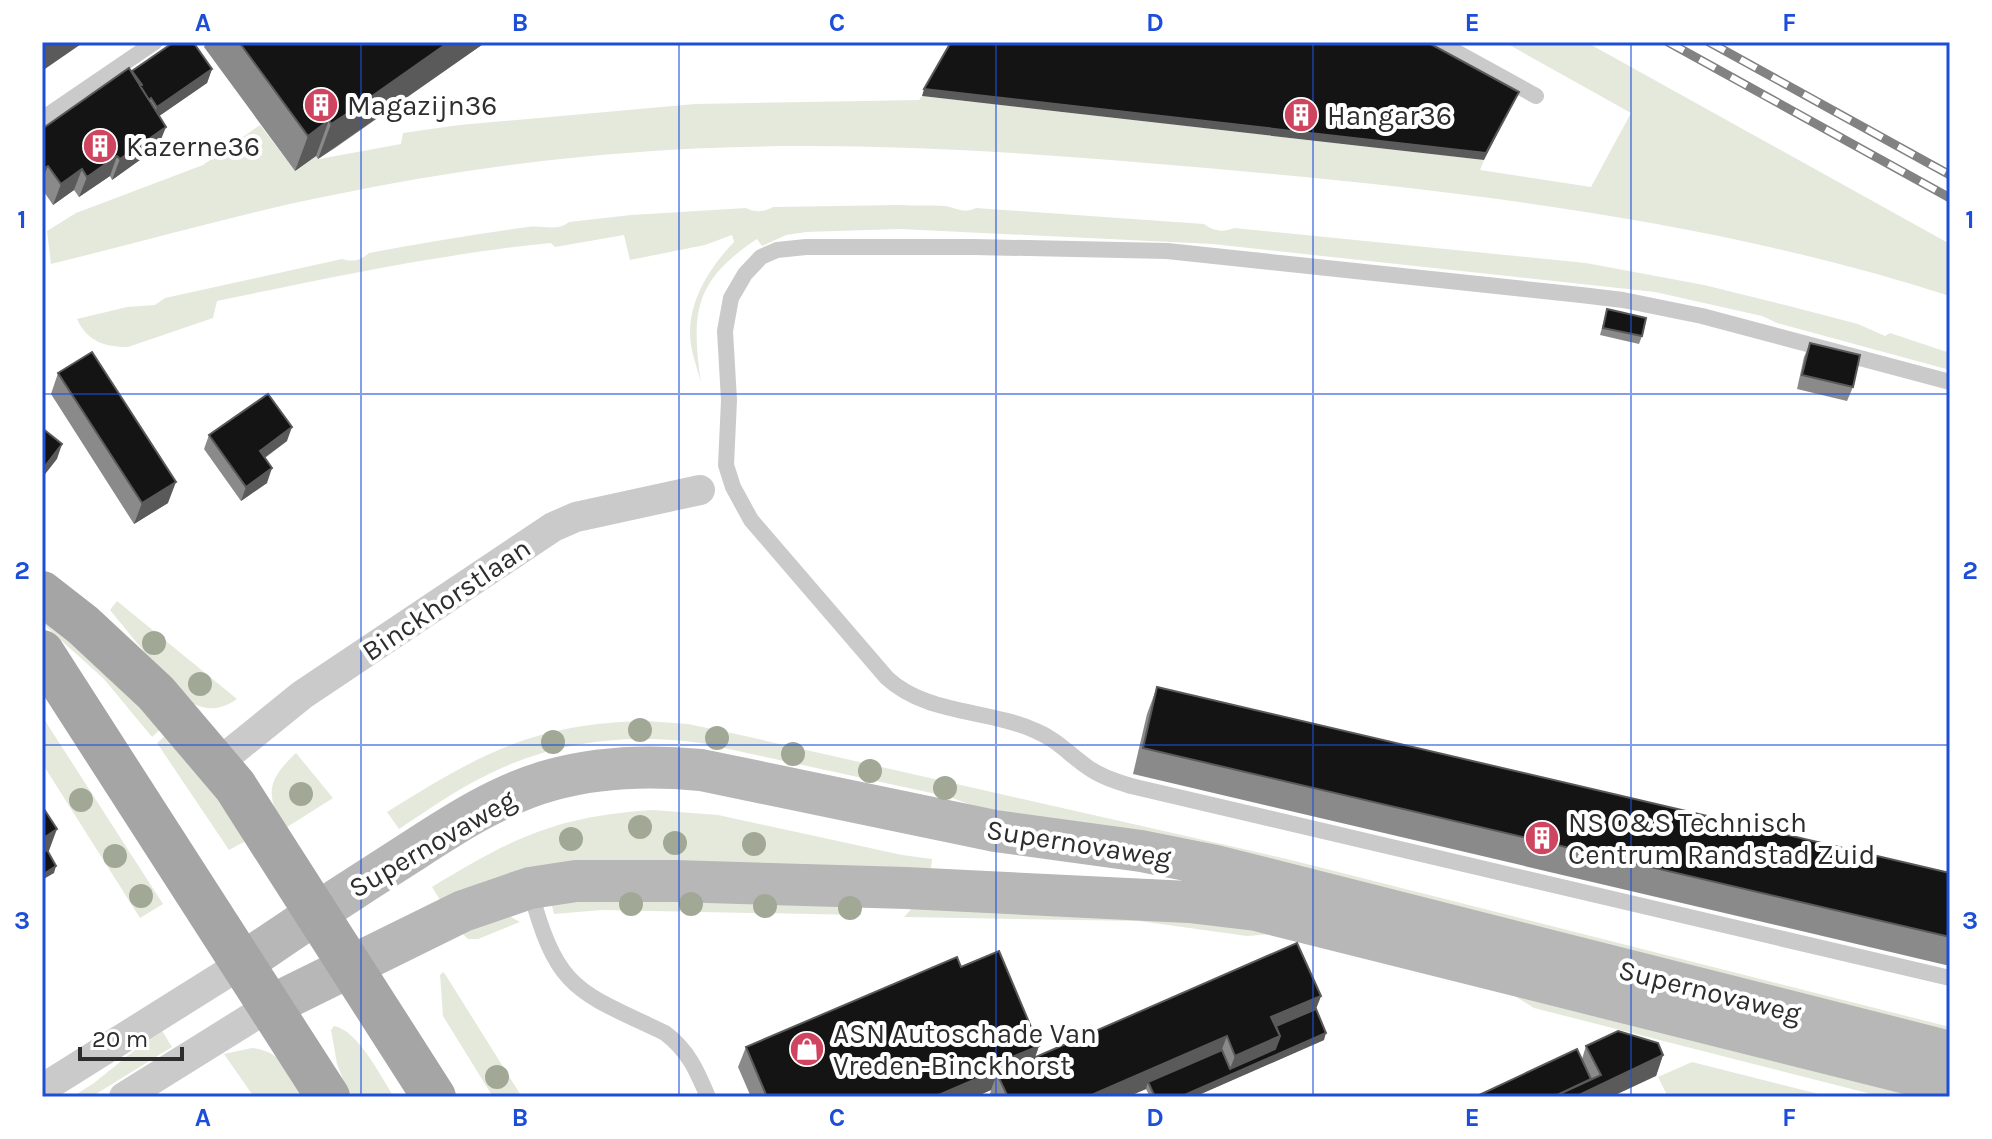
<svg xmlns="http://www.w3.org/2000/svg" width="1992" height="1139" font-family="Karla,sans-serif">
<style>
.green{fill:#e4e9dc}
.lines{fill:none;stroke-linecap:round;stroke-linejoin:round}
.lane{stroke:#cacaca;stroke-width:16}
.street{stroke:#cacaca;stroke-width:30}
.secondary{stroke:#b7b7b7;stroke-width:42}
.primary{stroke:#a5a5a5;stroke-width:44}
.rail-casing{stroke:#828282;stroke-width:9}
.rail{stroke:#fff;stroke-width:6;stroke-dasharray:18;stroke-linecap:butt}
.tree{fill:#a1a996}
.wall{fill:#8a8a8a}
.shaded-wall{fill:#5a5a5a}
.building{fill:#141414;stroke:#5a5a5a;stroke-width:2}
.grid{fill:none;stroke:#1d4ed8;stroke-width:2;stroke-opacity:0.55}
.labels{text-anchor:middle;stroke-width:8;stroke-linejoin:round;paint-order:stroke}
.poi-label{font-size:28px;fill:#2d2d2d;stroke:#fff;text-anchor:start}
.street-label{font-size:28px;fill:#2d2d2d;stroke:#fff}
.neatline{fill:none;stroke:#1d4ed8;stroke-width:3}
.grid-label{font-size:26px;text-anchor:middle;font-weight:bold;fill:#1d4ed8}
</style>
<rect width="100%" height="100%" fill="#fff"/>
<path class="green" d="M1504,42H1586L1950,244V296C1713,220 1465,191 1218,169C1006,150 794,135 581,157C498,165 415,178 333,195C238,214 145,241 51,264L47,231L76,213L203,165L260,125L295,171L316,156L319,159L401,144L403,133L459,125L695,104L919,100L922,96L1484,160L1480,170L1591,187L1631,113Z
M900,205C915,206 930,205 945,206C957,208 963,214 976,208L1204,224C1214,231 1222,233 1234,228L1586,263L1704,285L1789,306L1858,324L1885,336L1890,333L1950,353V370L1777,323L1762,316L1655,292L1212,244L900,229L806,232L786,235L762,246L757,239C694,281 691,312 701,383C698,370 693,358 691,345C685,306 708,269 734,242L732,235L705,245L630,260L624,235L555,247L551,243C439,254 328,278 217,301L213,318L128,347C104,347 87,341 77,319L127,307L155,305L165,298L174,296L342,259C353,262 360,261 369,253C422,243 475,234 528,227C542,225 557,232 569,222L631,215L746,208C757,213 763,212 773,207Z
M117,601L237,699C215,714 198,710 178,693L110,610Z
M42,613L164,726L152,737L104,679L42,623Z
M42,716L163,904L140,918L42,763Z
M647,721L688,724L736,734L1287,859L1950,1027V1042L1004,818L950,797L701,743C628,733 555,741 489,774C457,789 428,810 399,829L387,812C480,754 534,723 647,721Z
M169,732L251,838L229,850L157,743Z
M296,753L333,798L284,829C266,794 266,781 296,753Z
M653,810L718,815L902,855L932,859L931,868L440,900L432,887C513,838 556,816 653,810Z
M861,900V915L602,910L554,914L551,902Z
M913,907H1150L1272,934L1247,936L1139,921L904,917Z
M505,914L520,922L478,939H468L463,934Z
M443,972L445,974L522,1097H493L443,1016L440,975Z
M1492,982L1946,1097H1883L1534,1008Z
M334,1026C358,1030 381,1077 394,1097H350L337,1064L331,1030Z
M161,1029L172,1047L91,1097H72L94,1083Z
M252,1048C281,1050 293,1076 309,1097H254L224,1054Z
M1692,1062L1831,1097H1668L1658,1077Z"/>
<g class="lines">
<path class="lane" d="M1438,42L1536,96
M42,119L155,42
M1950,382L1702,316L1623,300L1581,295L1167,251L974,247H806L777,250L761,257L745,274L731,298L725,331L729,400L726,465L733,487L751,520L887,678C927,715 988,709 1036,731C1056,739 1069,754 1086,766C1099,776 1115,781 1131,786L1950,978
M530,889C557,991 577,991 665,1033C688,1050 697,1071 708,1097"/>
<path class="street" d="M218,763L302,695L553,527L576,517L700,490
M42,1089L243,963
M124,1097L270,1006"/>
<path class="secondary" d="M243,963C298,925 354,888 411,852C454,824 500,794 551,780C601,766 650,765 701,770L995,831L1141,851L1216,866L1950,1052
M270,1006L463,911L530,888L576,881H675L906,888L1189,902L1256,910L1950,1084"/>
<path class="primary" d="M42,593L83,625L156,693L235,786L434,1097
M42,652L328,1097"/>
<g class="rail-casing">
<path id="rail" d="M1668,42L1950,198
M1709,42L1950,175"/>
</g>
<use href="#rail" class="rail"/>
</g>
<g class="tree">
<circle cx="154" cy="643" r="12"/>
<circle cx="200" cy="684" r="12"/>
<circle cx="640" cy="730" r="12"/>
<circle cx="717" cy="738" r="12"/>
<circle cx="553" cy="742" r="12"/>
<circle cx="793" cy="754" r="12"/>
<circle cx="870" cy="771" r="12"/>
<circle cx="945" cy="788" r="12"/>
<circle cx="301" cy="794" r="12"/>
<circle cx="81" cy="800" r="12"/>
<circle cx="640" cy="827" r="12"/>
<circle cx="571" cy="839" r="12"/>
<circle cx="675" cy="843" r="12"/>
<circle cx="754" cy="844" r="12"/>
<circle cx="115" cy="856" r="12"/>
<circle cx="141" cy="896" r="12"/>
<circle cx="631" cy="904" r="12"/>
<circle cx="691" cy="904" r="12"/>
<circle cx="765" cy="906" r="12"/>
<circle cx="850" cy="908" r="12"/>
<circle cx="497" cy="1077" r="12"/>
</g>
<path class="wall" d="M206,42H486L335,148L318,159L316,156L295,171L204,47Z
M212,69L207,83L159,116L158,147L112,180L110,176L79,197L74,190L53,205L42,189V129L131,72Z
M1607,309L1642,336L1639,344L1600,335Z
M1810,343L1853,387L1847,401L1797,389L1804,357Z
M58,373L168,503L134,524L51,394Z
M209,435L287,441L265,458L267,483L241,501L204,449Z
M1157,687L1950,873V966L1133,774L1147,714Z
M961,967L1039,1046L1035,1057L1321,996L1316,1009L1324,1040L1194,1097H1150L1146,1089L1127,1097H991L990,1094L991,1090L975,1097H751L738,1067L746,1047Z
M1586,1046L1663,1055L1656,1076L1475,1097L1582,1059Z"/>
<path class="shaded-wall" d="M46,42H84L42,71V45Z
M449,42H486L318,159L331,124Z
M212,69L207,83L152,121L157,107Z
M924,89L1519,92L1484,160L922,96Z
M329,120L316,156L295,171L308,136Z
M166,127L158,147L112,180L120,159Z
M117,156L110,176L79,197L87,177Z
M48,166L42,181V170Z
M82,169L74,190L53,205L61,184Z
M292,427L287,441L254,465L260,451Z
M62,444L57,459L42,478V470Z
M272,468L267,483L241,501L246,487Z
M176,482L168,503L134,524L142,503Z
M57,829L47,856L42,859V839Z
M56,866L54,873L42,880V875Z
M1321,996L1313,1016L1269,1035L1271,1017Z
M1326,1033L1324,1040L1194,1097H1180L1227,1076L1235,1056L1280,1036Z
M1227,1036L1219,1057L1148,1082L1146,1089L1127,1097H1087Z
M1039,1046L1032,1066L997,1074L991,1090L975,1097H934L1002,1061Z
M1663,1055L1656,1076L1611,1097H1575Z"/>
<path class="building" d="M174,42H193L212,69L157,107L151,98L149,100L140,86L142,85L132,71Z
M239,42H449L348,113L331,124L329,120L308,136Z
M951,42H1427L1519,92L1486,153L924,89Z
M129,68L166,127L120,159L117,156L87,177L82,169L61,184L48,166L42,170V129Z
M1607,309L1646,318L1642,336L1603,328Z
M1810,343L1860,355L1853,387L1802,375Z
M92,352L176,482L142,503L58,373Z
M268,394L292,427L260,451L272,468L246,487L209,435Z
M42,428L62,444L42,470Z
M1157,687L1950,873V937L1143,748Z
M42,806L57,829L42,839Z
M47,850L56,866L42,875V853Z
M1297,943L1321,996L1271,1017L1280,1036L1235,1056L1227,1036L1087,1097H1008L997,1074Z
M999,951L1039,1046L1002,1061L1004,1067L934,1097H767L746,1047L957,957L961,967Z
M1316,1009L1326,1033L1180,1097H1155L1148,1082L1222,1050L1230,1069L1275,1049L1280,1036L1276,1026Z
M1618,1031L1658,1043L1663,1055L1575,1097H1553L1601,1075L1586,1046Z
M1577,1049L1591,1079L1553,1097H1475Z"/>
<path class="grid" d="M361,42V1097M679,42V1097M996,42V1097M1313,42V1097M1631,42V1097M42,394H1950M42,745H1950"/>
<defs>
<g id="building-disc" transform="scale(1.8)"><circle r="9.5" fill="#cf445e" stroke="#fff"/><path d="M-4-6H4V6H1V3H-1V6H-4ZM-2.5-4.3h1.7v1.8h-1.7ZM.8-4.3h1.7v1.8H.8ZM-2.5-1h1.7V.8h-1.7ZM.8-1h1.7V.8H.8Z" fill="#fff"/></g>
<g id="shop-disc" transform="scale(1.8)"><circle r="9.5" fill="#cf445e" stroke="#fff"/><path d="M-5-2.5h2.3a2.7 3.5 0 0 1 5.4 0H5L5.5 6h-11ZM-1.5-2.5h3a1.5 2.3 0 0 0-3 0Z" fill="#fff"/></g>
</defs>
<g fill-rule="evenodd">
<use href="#building-disc" x="321" y="105"/>
<use href="#building-disc" x="1301" y="115"/>
<use href="#building-disc" x="100" y="146"/>
<use href="#building-disc" x="1542" y="838"/>
<use href="#shop-disc" x="807" y="1049"/>
</g>
<g class="labels">
<g class="poi-label">
<text x="347" y="115">Magazijn36</text>
<text x="1327" y="125">Hangar36</text>
<text x="126" y="156">Kazerne36</text>
<text x="1568" y="832">NS O&amp;S Technisch<tspan x="1568" dy="32">Centrum Randstad Zuid</tspan></text>
<text x="833" y="1043">ASN Autoschade Van<tspan x="833" dy="32">Vreden-Binckhorst</tspan></text>
</g>
<g class="street-label">
<text transform="translate(446 599) rotate(-34)" y="10">Binckhorstlaan</text>
<text transform="translate(432 843) rotate(-30)" y="10">Supernovaweg</text>
<text transform="translate(1079 843) rotate(9)" y="10">Supernovaweg</text>
<text transform="translate(1710 991) rotate(14)" y="10">Supernovaweg</text>
</g>
</g>
<rect width="1992" height="1139" fill="none" stroke="#ffffff" stroke-width="88"/>
<path d="M80 1047v12h102v-12" fill="none" stroke="#2d2d2d" stroke-width="4"/>
<text x="92" y="1047" font-size="24" fill="#2d2d2d" stroke="#ffffff" stroke-width="6" paint-order="stroke">20 m</text>
<rect x="44" y="44" width="1904" height="1051" class="neatline"/>
<g class="grid-label">
<text x="203" y="31">A</text>
<text x="520" y="31">B</text>
<text x="837" y="31">C</text>
<text x="1155" y="31">D</text>
<text x="1472" y="31">E</text>
<text x="1789" y="31">F</text>
<text x="22" y="228">1</text>
<text x="1970" y="228">1</text>
<text x="22" y="579">2</text>
<text x="1970" y="579">2</text>
<text x="22" y="929">3</text>
<text x="1970" y="929">3</text>
<text x="203" y="1126">A</text>
<text x="520" y="1126">B</text>
<text x="837" y="1126">C</text>
<text x="1155" y="1126">D</text>
<text x="1472" y="1126">E</text>
<text x="1789" y="1126">F</text>
</g>
</svg>
